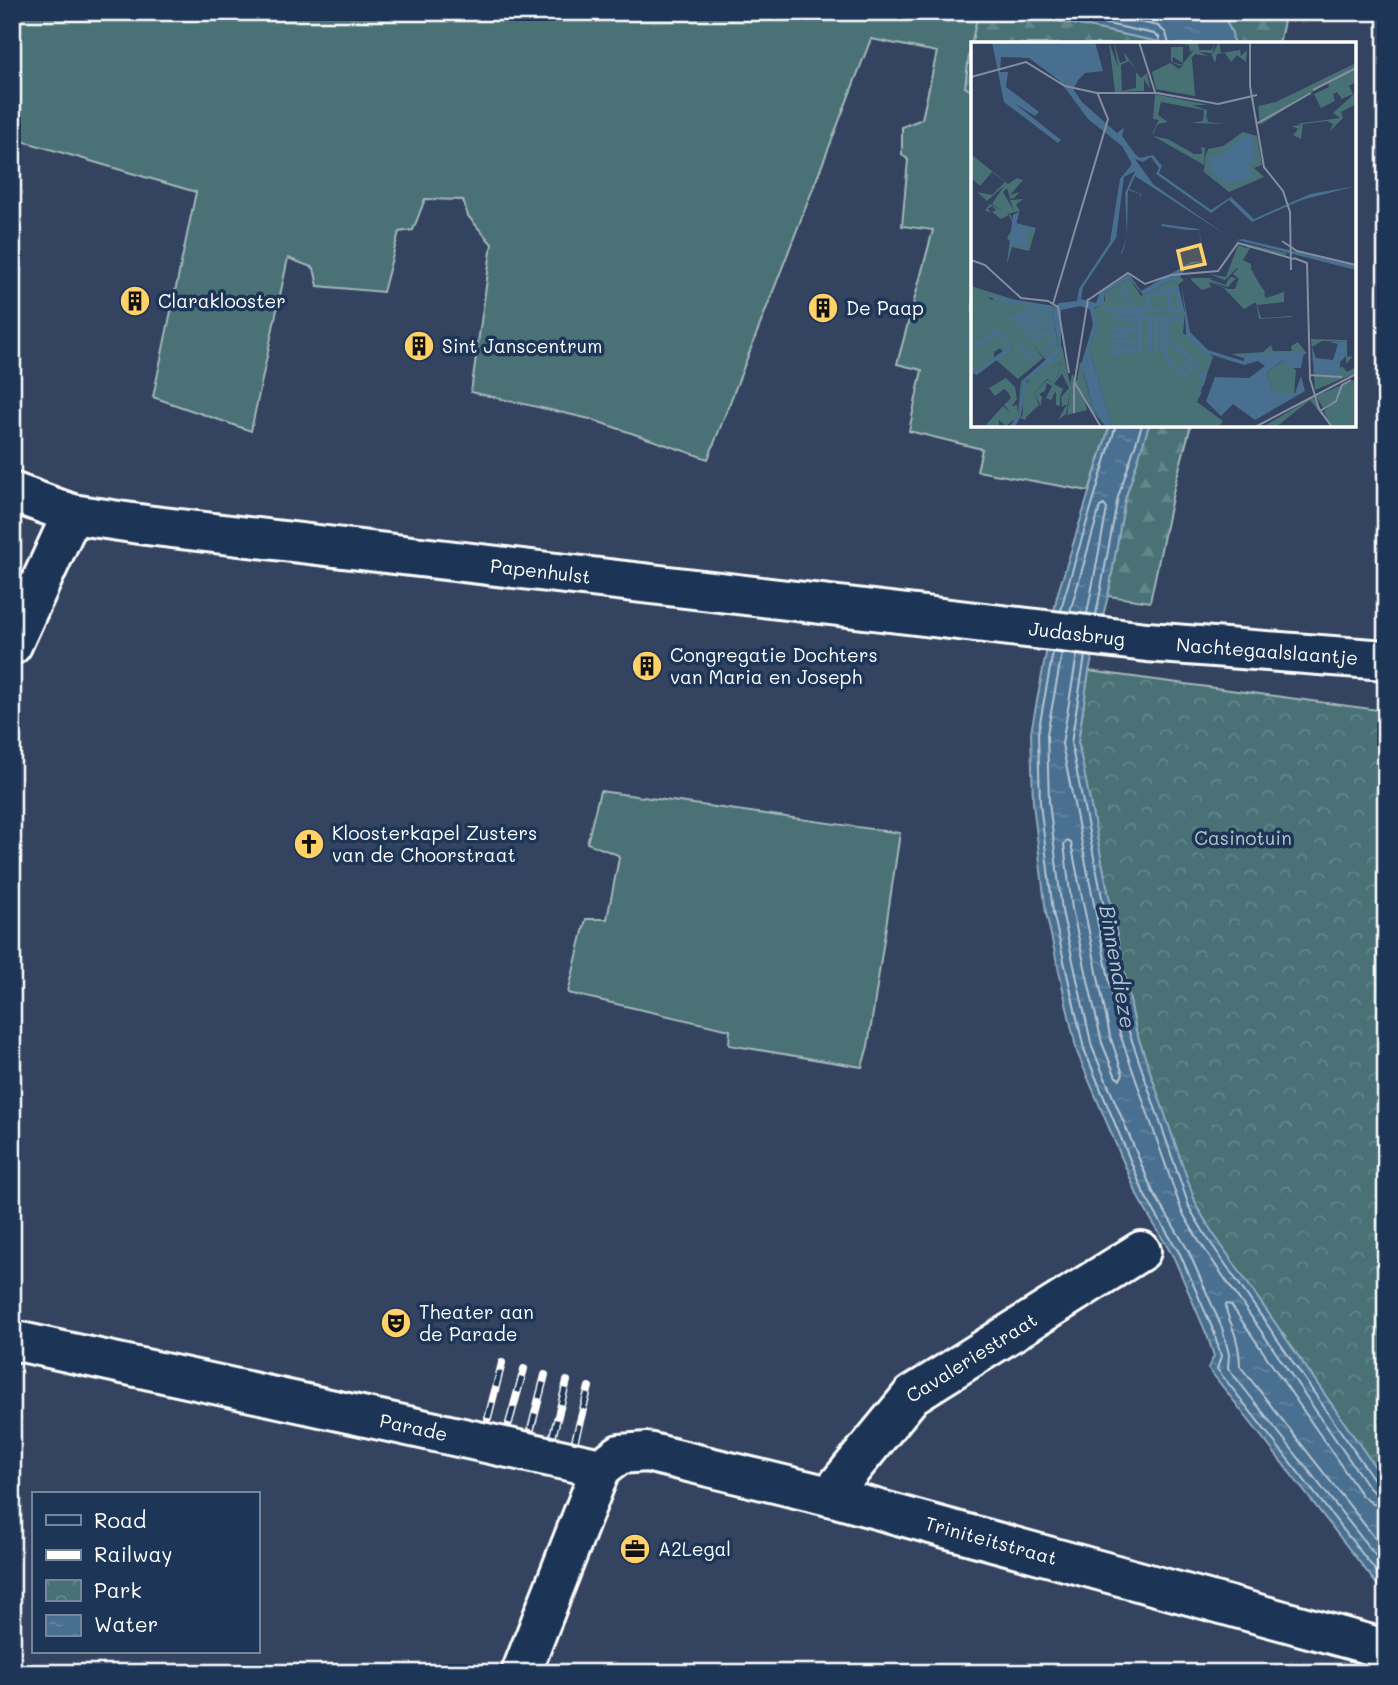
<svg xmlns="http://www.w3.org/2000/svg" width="1398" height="1685" font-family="Mali,sans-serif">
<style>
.grass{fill:#487176;stroke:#a4b8ba;stroke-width:2}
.forest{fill:url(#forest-firs);stroke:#a4b8ba;stroke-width:2}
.park{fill:url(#park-crowns);stroke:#a4b8ba;stroke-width:2}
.water{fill:url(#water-ripples);stroke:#91a9bc;stroke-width:2}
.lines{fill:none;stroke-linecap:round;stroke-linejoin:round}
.shore{stroke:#b6c5d3;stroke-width:2}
.minor-casing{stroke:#fff;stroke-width:44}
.minor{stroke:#1d3557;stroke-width:38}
.rail-casing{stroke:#fff;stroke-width:8}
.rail{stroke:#1d3557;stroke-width:5;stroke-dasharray:16;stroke-linecap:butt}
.labels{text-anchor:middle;stroke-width:7;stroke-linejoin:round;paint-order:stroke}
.poi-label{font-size:19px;fill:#fff;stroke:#1d3557;text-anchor:start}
.street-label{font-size:19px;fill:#fff;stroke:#1d3557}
.park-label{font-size:19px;fill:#b6c6c8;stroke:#1d3557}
.water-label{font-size:21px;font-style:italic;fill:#b6c5d3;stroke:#1d3557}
.inset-river{fill:none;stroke:#486f90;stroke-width:3.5}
.inset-road{fill:none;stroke:#858ea0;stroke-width:2}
.view{fill:#ffd166;fill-opacity:0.15;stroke:#ffd166;stroke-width:3.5}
.inset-edge{fill:none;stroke:#fff;stroke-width:3.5}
</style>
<defs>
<pattern id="forest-firs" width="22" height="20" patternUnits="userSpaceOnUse" patternTransform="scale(1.75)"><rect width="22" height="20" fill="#487176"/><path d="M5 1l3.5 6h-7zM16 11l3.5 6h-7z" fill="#63868b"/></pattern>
<pattern id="park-crowns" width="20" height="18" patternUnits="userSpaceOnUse" patternTransform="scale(1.75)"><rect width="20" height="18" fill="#487176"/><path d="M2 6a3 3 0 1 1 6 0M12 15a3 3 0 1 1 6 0" fill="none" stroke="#63868b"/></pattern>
<pattern id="water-ripples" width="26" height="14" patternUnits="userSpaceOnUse" patternTransform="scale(1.75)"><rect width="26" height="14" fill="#486f90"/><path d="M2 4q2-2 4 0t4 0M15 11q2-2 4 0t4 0" fill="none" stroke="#6385a1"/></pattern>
</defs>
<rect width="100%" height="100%" fill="#344360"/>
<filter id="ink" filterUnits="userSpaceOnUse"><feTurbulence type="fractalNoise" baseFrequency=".0143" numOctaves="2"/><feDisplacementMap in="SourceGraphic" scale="14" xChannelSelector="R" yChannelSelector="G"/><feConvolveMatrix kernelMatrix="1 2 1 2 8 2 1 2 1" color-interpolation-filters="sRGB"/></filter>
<g filter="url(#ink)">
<path class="grass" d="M12,12H1017L1169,44H973V425H1110L1089,491L977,471L982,449L909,431L922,370L897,364L933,230L902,226L908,160L902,154V127L922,119L937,52L871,39L708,459L590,419L471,392L492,244L468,216L463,200L425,199L413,230L399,232L383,292L318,286L314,268L288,258L251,431L153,397L196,192L12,138Z
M600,791L900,833L868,1046L862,1067L729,1045L730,1030L568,993L586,919H607L619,858L618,855L587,843Z"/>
<path class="forest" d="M978,12H1017L1169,44H973V92L965,87L969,56Z
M1222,12H1286L1279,44H1233L1232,33Z
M1149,425H1191L1174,488L1150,602L1108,596L1125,499Z"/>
<path class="park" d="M1089,671L1386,711V1485L1375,1467L1212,1232L1197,1207L1136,1031L1078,742Z"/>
<path class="water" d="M1017,12H1222L1232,33L1233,44H1169Z
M1110,425H1149L1125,499L1108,596L1089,671L1078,742L1136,1031L1197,1207L1212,1232L1375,1467L1386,1485V1596L1208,1368L1214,1356L1207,1335L1174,1258L1139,1199L1077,1052L1046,913L1033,803L1031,732L1057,596Z"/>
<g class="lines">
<path class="shore" d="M1051,12L1154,34L1159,37L1160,44
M1094,12L1158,26L1166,33L1169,44
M1061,611L1064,598L1116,425
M1070,612L1100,507L1104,505L1107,509L1087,614
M1096,615L1118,497L1142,425
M1053,652L1038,733L1040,803L1053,912L1084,1049L1145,1196L1180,1254L1214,1332L1221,1356L1217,1369L1386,1584
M1062,653L1047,734L1049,802L1062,911L1092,1047L1153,1192L1188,1250L1222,1328L1229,1354L1228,1368L1386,1569
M1077,655L1062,744L1120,1034L1182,1212L1199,1241L1369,1488L1377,1495L1386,1496
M1085,656L1071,743L1129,1032L1190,1209L1206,1236L1377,1484L1381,1487H1386
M1067,841L1071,843L1110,1036L1123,1074L1120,1079L1116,1077L1102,1043L1072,909L1064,844Z
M1386,1507L1373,1504L1362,1496L1231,1305L1226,1304C1225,1312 1229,1318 1232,1326C1237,1339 1240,1352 1240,1366L1386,1552"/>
<g class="minor-casing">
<g id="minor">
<path id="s1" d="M12,492L72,514L146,525L1147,642L1386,660"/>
<path d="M12,645L72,514"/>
<path id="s2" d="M12,1340L601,1468"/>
<path id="s3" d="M601,1468L620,1454L647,1452L829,1496L1382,1648"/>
<path id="s4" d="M829,1496L912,1395L1141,1251"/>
<path d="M521,1673L601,1468"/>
</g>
</g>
<use href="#minor" class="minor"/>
<g class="rail-casing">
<path id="rail" d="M488,1418L502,1363
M509,1423L524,1369
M531,1429L545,1375
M553,1435L567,1381
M575,1440L589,1387"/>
</g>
<use href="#rail" class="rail"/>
</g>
</g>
<defs>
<g id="building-disc" transform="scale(1.575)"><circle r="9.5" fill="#ffd166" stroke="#1d3557"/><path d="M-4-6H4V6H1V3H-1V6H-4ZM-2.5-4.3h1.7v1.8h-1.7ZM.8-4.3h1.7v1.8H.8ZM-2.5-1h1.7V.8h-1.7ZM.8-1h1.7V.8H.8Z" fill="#111"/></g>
<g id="church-disc" transform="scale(1.575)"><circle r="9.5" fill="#ffd166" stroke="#1d3557"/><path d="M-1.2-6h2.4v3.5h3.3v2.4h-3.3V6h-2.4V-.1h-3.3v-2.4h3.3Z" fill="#111"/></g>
<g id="theatre-disc" transform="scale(1.575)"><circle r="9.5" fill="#ffd166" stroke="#1d3557"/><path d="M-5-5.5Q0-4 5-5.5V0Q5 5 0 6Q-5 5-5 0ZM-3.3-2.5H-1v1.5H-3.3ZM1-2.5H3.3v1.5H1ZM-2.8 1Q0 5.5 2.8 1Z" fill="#111"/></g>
<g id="office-disc" transform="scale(1.575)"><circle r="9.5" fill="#ffd166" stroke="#1d3557"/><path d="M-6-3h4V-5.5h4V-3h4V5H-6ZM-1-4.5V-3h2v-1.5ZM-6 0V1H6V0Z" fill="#111"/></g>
</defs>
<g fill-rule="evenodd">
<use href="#building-disc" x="135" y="301"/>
<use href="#building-disc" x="823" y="308"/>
<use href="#building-disc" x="419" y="346"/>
<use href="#building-disc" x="647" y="666"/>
<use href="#church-disc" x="309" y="844"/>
<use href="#theatre-disc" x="396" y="1323"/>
<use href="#office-disc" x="635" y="1549"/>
</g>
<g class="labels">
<g class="poi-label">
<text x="158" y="308">Claraklooster</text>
<text x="846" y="315">De Paap</text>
<text x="442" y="353">Sint Janscentrum</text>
<text x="670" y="662">Congregatie Dochters<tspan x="670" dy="22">van Maria en Joseph</tspan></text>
<text x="332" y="840">Kloosterkapel Zusters<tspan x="332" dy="22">van de Choorstraat</tspan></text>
<text x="419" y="1319">Theater aan<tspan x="419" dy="22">de Parade</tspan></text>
<text x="658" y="1556">A2Legal</text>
</g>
<g class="street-label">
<text dy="7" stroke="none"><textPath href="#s1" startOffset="536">Papenhulst</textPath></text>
<text dy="7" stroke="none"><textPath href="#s1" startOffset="1076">Judasbrug</textPath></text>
<text dy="7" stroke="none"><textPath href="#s1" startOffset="1267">Nachtegaalslaantje</textPath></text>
<text dy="7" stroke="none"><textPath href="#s4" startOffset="201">Cavaleriestraat</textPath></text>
<text dy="7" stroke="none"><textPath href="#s2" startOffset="411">Parade</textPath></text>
<text dy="7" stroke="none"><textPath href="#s3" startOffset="406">Triniteitstraat</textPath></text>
</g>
<g class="park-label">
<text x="1243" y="845">Casinotuin</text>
</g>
<g class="water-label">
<text transform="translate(1117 967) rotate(80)" y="7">Binnendieze</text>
</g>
</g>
<g transform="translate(971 42)">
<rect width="385" height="385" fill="#344360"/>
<path d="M138,0L147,25L143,0L149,21L155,19L153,10L166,29L158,19L150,23L151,49L165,46V30L170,36L176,31L179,47L173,37V49L144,50ZM197,0H227L228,8H241L244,0L241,13L248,0L250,11L269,8L270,14L276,8L275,20L266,13L260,20L254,11L246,12L244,21L240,11L228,10L237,14L224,12L214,23L209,24L200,20V5H212V21L202,15L201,20L211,23L223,8L219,10L218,3ZM385,21V40L378,44L382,52L371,57L366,50L362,52L364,59L350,66L343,52L358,45L357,40L289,83L287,64L305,60ZM385,44V62L370,70L372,76L359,89L362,82L356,79L332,82L330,97L322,93L327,87L321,84L331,83L325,82L369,76L362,71L382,53ZM184,52L237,63H221L236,68L235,81L236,75L237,80L255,82L220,81L232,79L233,68L190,60L187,73L197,80L187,82L185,85L183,91L181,93L186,81L188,78L182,77ZM182,94L197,97L223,112H231L230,105L234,106L233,123ZM0,112L37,142L46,136L52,138L39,153L49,150L43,156L39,157L36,146L32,150L43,169L39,158L52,157L45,163L49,169L36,172L40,173L42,181V182L38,173L30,177L21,170L25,168L21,164L17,167L20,170L14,169L19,162L32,170L21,162L33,144L16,159L6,150L21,153L34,140L21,130L9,144L0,136ZM271,201L316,211L315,213L279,206L272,218L280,222V234L266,226L254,238L238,232L255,235L267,203L278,207ZM218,231L220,236H243L238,237L255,243L258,233L257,239L260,235L265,236L257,245L238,239L257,247H264L267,238H286L294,250L292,257L313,250V260L286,263L290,276L321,274V275L288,277L285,260L273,267L253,246L238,240L240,245L231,248L221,239ZM0,244L54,261L84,264L81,269L88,306L81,316L52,339L48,372L39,385L43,377L35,384L28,378V385H13L32,364L40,371L33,363L40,356L37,350L33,347L24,354L18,346L35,336L44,345L46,357L41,364L46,363L47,371L50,339L75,318L21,256L0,253ZM340,297L376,298V315L382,314L375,322V300L351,299L341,305L343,330L364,332L371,324L376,330L385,325V331L344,348ZM327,300L336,312H278L275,317L260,312L292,310L300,303L302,309H321L320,304ZM91,304L99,343L101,332L106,339L109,320L113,323L116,316L113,333L122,366L135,385L114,360L116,368L96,373L100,345L95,372L87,378L96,362L91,365L90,355L98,346L91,332L83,342L92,347L89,355V364L85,363V349L80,358L75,356L81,344L76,341L74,349L68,352L71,355L70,364L63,351L76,338L83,341L91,320L58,338L52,352L55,378L49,376L52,372L51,352L54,342L60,334L82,318ZM385,337L383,385H360L339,358L305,385H292L342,355L357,378L353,369L368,356L352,366L345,354Z" fill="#487176"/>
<path d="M91,320L83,341L76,337L63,351L68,363L53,377V349L59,337Z" fill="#487176"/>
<path d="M28,288L56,295L72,316L47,337L24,317L40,305Z" fill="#487176"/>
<path d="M221,16L224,54L185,47L181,30L199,21L208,27Z" fill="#487176"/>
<path d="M272,90L286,94L291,123L283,126L293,135L258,150L233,130L234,116L237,107L252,104ZM48,170L45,181L65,186L58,209L41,205L36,222L40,200L36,196L44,182L42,173ZM270,223L275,224L270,228H281L295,256L313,255V260H285L273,267L254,247H264L268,237L262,232ZM158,236L170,254L200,238H213L207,243L214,271L212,291L242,315L226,360L252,379L248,385H141L118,307L126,284L122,268L134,259L133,251ZM0,247L21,258L76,264L83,297L77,310L72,314L54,294L32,310L29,306L23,310V316L2,332ZM313,318L325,328L323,351H303L295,331Z" fill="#487176"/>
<path d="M21,0H124L132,29L114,31L108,37L102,47L111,60L146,91L153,86L151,94L164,112L169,116L182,113L191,124L188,131L240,168L260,155L283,177L339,152L385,144L331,158L281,180L258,158L240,171L185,132L188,126L180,115L172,120L164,117L182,142L255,193L164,134L158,147L170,152V158L169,152L157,148L156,195L152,209L149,214L156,195L154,151L164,129L153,135L145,196L112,245L110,257L125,261L129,250L158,232L170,249L220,220L233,219L228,188H215L190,184L191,182L228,187L234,219L217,223L209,235L213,238H200L172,253L158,236L133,251V261L123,266L126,284L118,307L141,385H135L122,366L113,331L116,317L114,323H110L122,283L119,267L109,264L90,268V307L82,319L55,339L50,373L45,383L39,385L48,372L52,339L88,305L81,268L88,261L106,259L108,247L139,200L149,137L161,122L151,104L117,77L89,39L58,16L30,15L29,30H37L35,45L68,70L64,74L43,61L90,98L87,101L33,60ZM276,93L281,95L284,111L278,124L281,135L256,142L243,132L238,116L255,110ZM48,170L45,183L64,186V189L59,187L55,192L58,207L41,202L36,221L42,173ZM272,197L385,224V228L266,198ZM210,241L219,290L237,308L272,319L278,312L333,310L330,326H320L312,318L295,331L303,351H324L330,334L334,349L284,378L262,362L250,374L235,359L244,335L278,336L294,324L287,319L273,323L235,311L241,315L238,325L227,332H236L233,343L224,349L231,350L226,359L229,351L222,350L232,341L226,332L237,324L240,316L215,294L214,271L143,269L173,267L176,254L180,252L177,266L197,269L196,248L200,268L214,270ZM359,300H375L376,313L369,320V330L364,332L385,330L366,334L343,330L341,305L345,316L362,318L367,302Z" fill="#486f90"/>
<path class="inset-river" d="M152,244L160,266M197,249L200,268L209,269M179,253L206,246L210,269M23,256L78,265L49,285M133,267H172M168,268L169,312M144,272L167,271M39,274L43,278L58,266M168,276L213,278M144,278L168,277M45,281L72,263M142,287L167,288M52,290L77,272M57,293L80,279M140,293L157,294V288M60,299L82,288M140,299L169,301M200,300L220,318L206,330M47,301L63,319M196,301V278M196,304L194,312L205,329M140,305L167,307M0,307L27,289L39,305M191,307V277M185,308V277M178,309L179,277M139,312L169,307M74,313L83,298L80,272M4,332L39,306M210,335L227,322"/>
<path class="inset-road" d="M168,0L184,50M279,0V44L293,125L312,149L319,170L320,228M0,35L55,20L94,44L126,51H186L247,62L286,53M342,48L385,26M285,82L340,51M311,199L326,209L385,223M323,216L336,221L339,337L348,367L361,385M0,218L14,223L50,256L77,259L87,265L98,331M117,258L157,231L174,242L200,233L247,229L267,201L323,217M82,262L137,77L126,50M338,333L371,335M104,341L130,385M349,369L365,359L371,343L380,338M103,371V343L117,257M284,385L385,332"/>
<path class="view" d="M229,203L234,222L211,227L207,209Z"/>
<rect width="385" height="385" class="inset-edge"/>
</g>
<rect width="1398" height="1685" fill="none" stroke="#1d3557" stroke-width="42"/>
<rect x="21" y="21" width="1356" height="1643" fill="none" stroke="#fff" stroke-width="2.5" filter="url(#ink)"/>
<rect x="32" y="1492" width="228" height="161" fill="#1d3557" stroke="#77869a" stroke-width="2"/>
<rect x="46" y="1515" width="35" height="10" fill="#1d3557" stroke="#77869a" stroke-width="2"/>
<text x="94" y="1528" font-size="21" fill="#ffffff">Road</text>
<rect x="46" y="1550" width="35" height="10" fill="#ffffff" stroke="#77869a" stroke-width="2"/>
<text x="94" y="1562" font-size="21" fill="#ffffff">Railway</text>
<rect x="46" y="1580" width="35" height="21" fill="url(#park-crowns)" stroke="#77869a" stroke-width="2"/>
<text x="94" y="1598" font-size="21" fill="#ffffff">Park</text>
<rect x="46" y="1615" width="35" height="21" fill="url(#water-ripples)" stroke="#77869a" stroke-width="2"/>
<text x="94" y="1632" font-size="21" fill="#ffffff">Water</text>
</svg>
